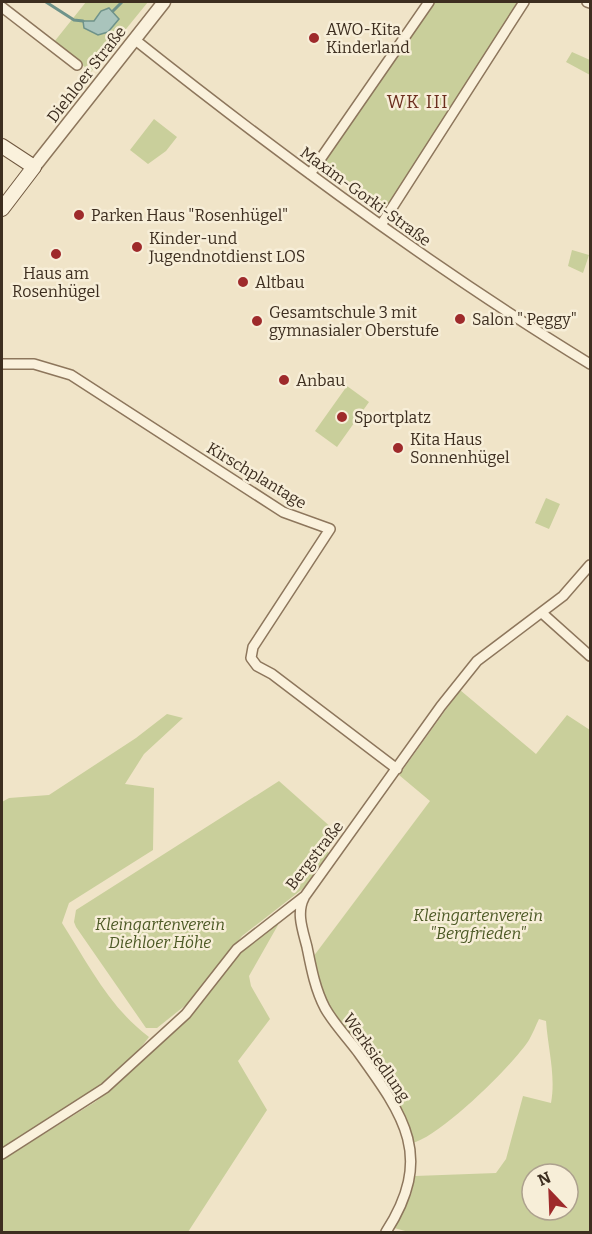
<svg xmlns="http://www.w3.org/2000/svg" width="592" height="1234" font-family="Bitter,serif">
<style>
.green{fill:#c9cf9b;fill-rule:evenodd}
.water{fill:#a9c4bc;stroke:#6f938a;stroke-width:1.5}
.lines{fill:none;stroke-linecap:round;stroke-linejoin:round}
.stream{stroke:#6f938a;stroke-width:3}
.minor-casing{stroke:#8d765c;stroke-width:12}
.tertiary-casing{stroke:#8d765c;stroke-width:15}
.secondary-casing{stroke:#6f573f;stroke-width:16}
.minor{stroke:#faf1dc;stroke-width:9}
.tertiary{stroke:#faf1dc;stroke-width:12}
.secondary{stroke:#faf1dc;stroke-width:14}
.poi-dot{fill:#9e2a2b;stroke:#f7eed8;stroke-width:2}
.labels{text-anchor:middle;stroke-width:5;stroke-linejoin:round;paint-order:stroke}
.poi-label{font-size:16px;fill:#3d2e20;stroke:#f7eed8;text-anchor:start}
.street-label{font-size:16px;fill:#3d2e20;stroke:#f7eed8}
.park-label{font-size:16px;font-style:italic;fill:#4d5a26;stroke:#f7eed8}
.neighbourhood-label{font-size:18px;letter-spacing:1.5px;fill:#6b2e1e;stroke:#f7eed8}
</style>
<rect width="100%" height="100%" fill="#f0e4c8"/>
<path class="green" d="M86,2H148L91,72L54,42Z
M433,2H521L385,212L319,166Z
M572,52L590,60V75L566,62Z
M154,119L177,137L166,151L148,164L130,150Z
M572,250L589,255L583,273L568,266Z
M347,386L369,402L337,447L315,431Z
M546,498L560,504L549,529L535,523Z
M460,690L536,754L567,715L590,730V1232H409L394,1228L411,1195L415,1176L496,1173L506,1159L523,1096L551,1103C556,1076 548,1049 546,1021L539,1019C536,1025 533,1033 529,1040C513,1065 440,1137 412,1143L331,1011L321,989L313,957L430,801L399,775ZM532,1174H568V1210H532Z
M167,714L183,718L144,754L125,784L154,788L153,850L69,903L62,923C89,965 109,1007 149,1037C112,1087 53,1117 2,1150V802L9,798L49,795L136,738Z
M279,781L333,829L321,845L329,853L305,887L242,936L187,1004L157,1028H146L76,927L74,922L76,910Z
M275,922L278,925L249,976L251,986L270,1019L238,1061L267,1110L188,1232H2V1160L95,1102L116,1085L190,1016L240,952Z"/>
<path class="water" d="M109,8L119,19L108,32L98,35L84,28L83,21H94L101,11Z"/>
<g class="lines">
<path class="stream" d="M46,2L74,20L83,21
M113,11L122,2"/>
<g class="minor-casing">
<path id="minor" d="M587,2L590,3
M2,7L77,65
M134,39C280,155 431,267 590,364
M310,174L429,2
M381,225L524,2
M2,364H34L71,375L283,512L330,529L253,647L251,658L257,666L272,674L397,769
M542,613L590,656
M304,898C296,913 303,931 307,947C311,967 315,989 325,1008C334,1024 347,1037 358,1052C405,1117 434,1157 386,1232
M2,1154L105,1088L186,1014L237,949L305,896L441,706L477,661L563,596L590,565"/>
</g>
<g class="tertiary-casing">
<path id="tertiary" d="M34,167L164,2"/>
</g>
<g class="secondary-casing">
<path id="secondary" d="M2,146L34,167L2,209"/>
</g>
<use href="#minor" class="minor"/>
<use href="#tertiary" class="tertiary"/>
<use href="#secondary" class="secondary"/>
</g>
<g class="poi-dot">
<circle cx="314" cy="38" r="6"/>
<circle cx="79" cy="215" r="6"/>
<circle cx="137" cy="247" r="6"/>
<circle cx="56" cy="254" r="6"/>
<circle cx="243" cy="282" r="6"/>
<circle cx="460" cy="319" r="6"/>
<circle cx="257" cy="321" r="6"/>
<circle cx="284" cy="380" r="6"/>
<circle cx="342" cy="417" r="6"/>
<circle cx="398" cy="448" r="6"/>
</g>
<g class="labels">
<g class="poi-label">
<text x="326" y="35">AWO-Kita<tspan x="326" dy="18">Kinderland</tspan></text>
<text x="91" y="221">Parken Haus "Rosenhügel"</text>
<text x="149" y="244">Kinder-und<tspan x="149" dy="18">Jugendnotdienst LOS</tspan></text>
<text x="56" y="279" text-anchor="middle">Haus am<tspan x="56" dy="18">Rosenhügel</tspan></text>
<text x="255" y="288">Altbau</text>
<text x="269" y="318">Gesamtschule 3 mit<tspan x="269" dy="18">gymnasialer Oberstufe</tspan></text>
<text x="472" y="325">Salon " Peggy"</text>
<text x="296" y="386">Anbau</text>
<text x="354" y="423">Sportplatz</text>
<text x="410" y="445">Kita Haus<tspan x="410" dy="18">Sonnenhügel</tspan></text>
</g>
<g class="street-label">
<text transform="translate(86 74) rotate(-52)" y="6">Diehloer Straße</text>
<text transform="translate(366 196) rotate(36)" y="6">Maxim-Gorki-Straße</text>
<text transform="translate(257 475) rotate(31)" y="6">Kirschplantage</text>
<text transform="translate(314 855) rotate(-52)" y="6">Bergstraße</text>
<text transform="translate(377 1057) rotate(55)" y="6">Werksiedlung</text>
</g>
<g class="park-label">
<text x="478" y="921">Kleingartenverein<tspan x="478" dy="18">"Bergfrieden"</tspan></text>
<text x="160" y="930">Kleingartenverein<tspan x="160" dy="18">Diehloer Höhe</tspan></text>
</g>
<g class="neighbourhood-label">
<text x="418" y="108">WK III</text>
</g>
</g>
<rect width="592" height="1234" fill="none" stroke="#3d2e20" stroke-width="6"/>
<g transform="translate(550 1192) rotate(337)"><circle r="28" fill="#f7eed8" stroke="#ada18e" stroke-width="1.5"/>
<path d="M0-4.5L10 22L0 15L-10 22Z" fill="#9e2a2b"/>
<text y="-9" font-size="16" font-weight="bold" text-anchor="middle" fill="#3d2e20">N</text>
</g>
</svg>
